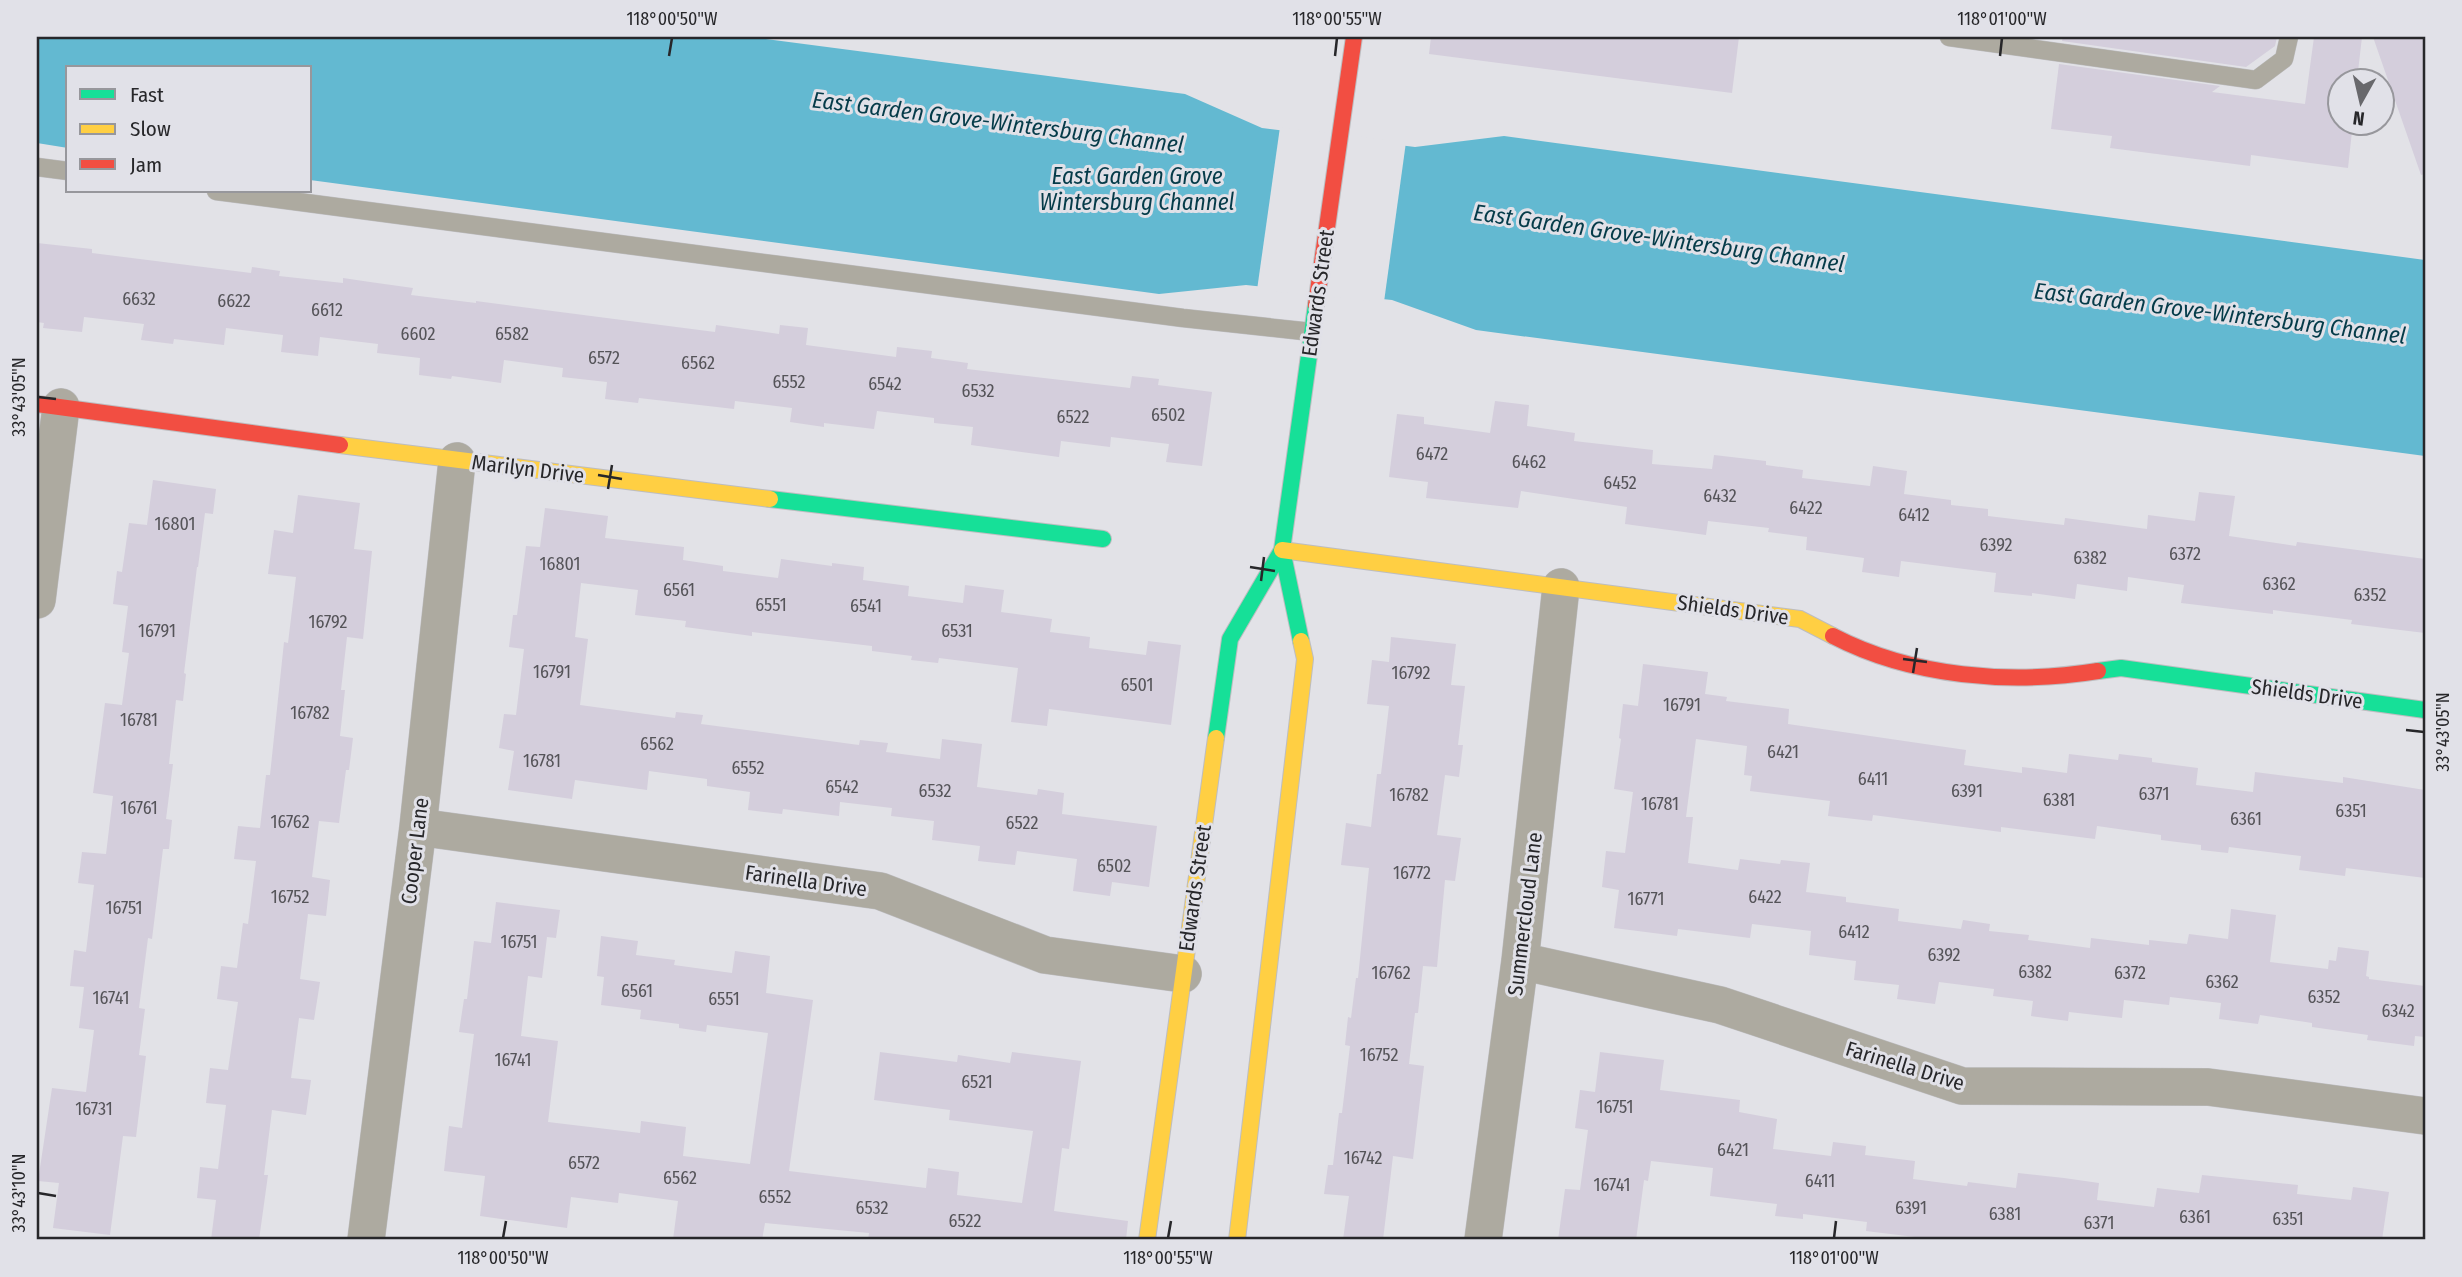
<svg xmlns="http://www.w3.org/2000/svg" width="2462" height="1277" font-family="'Fira Sans Condensed',sans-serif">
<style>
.water{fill:#63b9d1}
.pier{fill:#e2e2e7}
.building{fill:#d4cedc}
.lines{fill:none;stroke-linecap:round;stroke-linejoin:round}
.lane-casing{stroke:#bdbdc0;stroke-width:19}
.street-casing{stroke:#bdbdc0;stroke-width:38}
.fast-casing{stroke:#bdbdc0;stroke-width:18}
.slow-casing{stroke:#bdbdc0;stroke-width:18}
.jam-casing{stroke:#bdbdc0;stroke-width:18}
.lane{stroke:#adaaa0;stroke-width:18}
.street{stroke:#adaaa0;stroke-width:37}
.fast{stroke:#16e098;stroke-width:16}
.slow{stroke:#ffcf43;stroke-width:16}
.jam{stroke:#f24e42;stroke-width:16}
.ticks{fill:none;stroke:#27272a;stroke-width:2.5}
.labels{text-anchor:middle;stroke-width:6;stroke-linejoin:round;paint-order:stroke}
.number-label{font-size:18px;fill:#555459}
.street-label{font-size:21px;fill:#27272a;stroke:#e1e1e8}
.water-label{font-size:23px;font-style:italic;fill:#053b49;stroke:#e1e1e8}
.neatline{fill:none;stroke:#27272a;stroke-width:2.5}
.ticks-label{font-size:18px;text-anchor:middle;fill:#27272a}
</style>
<rect width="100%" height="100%" fill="#e2e2e7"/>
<path class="water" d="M37,37H751L1185,94L1262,128L1415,147L1504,136L2425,260V456L1476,330L1392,300L1246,285L1159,294L310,180V68H68V148L37,143Z"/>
<path class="pier" d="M1280,127L1406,142L1384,302L1257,290Z"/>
<path class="building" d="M1431,37H1739L1732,93L1429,54Z
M2063,37H2277L2275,46L2246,67L2062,41Z
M2314,37H2362L2357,80H2340V122H2353L2348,168L2251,155L2250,166L2110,148L2112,136L2051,129L2059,64L2220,86L2212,92L2305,104Z
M2373,37H2425V174L2421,175Z
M37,243L92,249V253L251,273L252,267L280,271L279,276L343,283V278L370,282L413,288L411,295L476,303V301L715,332L716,325L779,334L780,325L808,328L806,345L896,357L897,347L932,351L931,358L968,363L967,369L1130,388L1132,376L1159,379L1158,385L1212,392L1202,466L1166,462L1169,444L1111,437L1110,447L1061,441L1059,457L971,445L973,427L934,423V418L877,411L874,429L824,423V427L790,422L792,408L735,401L734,409L639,398L638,403L605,399L607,382L562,377L563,368L504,360L501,383L452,376L451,379L419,375L420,358L377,353L378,344L320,337L318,356L281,352L283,335L226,328L224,345L174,339L173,344L141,340L144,324L84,317L82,332L43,328L44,323L37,322Z
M1495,401L1529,405L1527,426L1575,433L1574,441L1653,450L1652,464L1712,469L1714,455L1766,461V465L1803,470L1802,478L1870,486L1873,466L1907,471L1904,494L1951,500V505L1988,509V516L2064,525L2065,518L2147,529L2148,515L2195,521L2199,492L2235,496L2229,536L2296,546L2297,542L2425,559V633L2351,624L2352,620L2273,610V614L2181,603L2184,585L2128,577L2127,591L2077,584L2075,599L2032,593V596L1994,592L1996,573L1901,561L1899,577L1862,572L1864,558L1806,550L1807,537L1768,532L1769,528L1708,521L1706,535L1625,524L1627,507L1521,491L1518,508L1426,498L1428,482L1389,477L1397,414L1424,417V424L1490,433Z
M153,480L216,489L213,514L205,513L198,567H197L184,673L186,674L183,701L176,700L169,764H173L166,819L172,820L169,849H163L152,939L148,938L139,1008L145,1009L139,1055L146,1056L136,1137L123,1136L110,1235L53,1228L59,1183L38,1181L52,1088L86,1092L94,1030L79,1028L84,987L70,986L74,950L86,952L94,885L78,883L82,852L106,854L113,796L93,793L105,703L122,705L129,653L122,652L128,606L113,604L117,571L122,572L129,523L147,525Z
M298,495L360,503L354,549L372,551L363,639L347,637L341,690H345L340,736L353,738L349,770H346L339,823L319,821L312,877L330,880L326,916L308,914L300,979L320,982L314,1020L299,1018L291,1078L311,1080L306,1115L272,1110L264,1175H268L259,1240H211L216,1200L197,1198L200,1167L218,1169L226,1105L206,1103L210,1068L228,1070L238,1002L217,999L221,966L237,968L243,923L248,924L256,861L234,859L238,826L260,828L266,775H270L284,642L288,643L296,577L268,574L274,530L293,533Z
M545,508L608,516L605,538L684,547L683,560L723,566V571L778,578L781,559L832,566V563L864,567L863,580L909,586L908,596L963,603L965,585L1004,590L1001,612L1052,619L1050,632L1090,637L1089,648L1146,655L1148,641L1181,645L1171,725L1049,709L1047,726L1011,722L1018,668L939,658L938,663L911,660L912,656L872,651V646L752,632V636L685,627L686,621L635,615L638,590L581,583L575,637L588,639L580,705L675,718L676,712L703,715L701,724L859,745L860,740L888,743L886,752L940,759L942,739L982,744L977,787L1037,795L1038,789L1064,793L1062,814L1157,826L1149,887L1112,882L1110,896L1073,891L1077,859L1017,851L1015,865L978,861L980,846L932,840L934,821L891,816L892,808L840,802L839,816L783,809L782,814L748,810L750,792L707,786V779L649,771L647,790L575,780L572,799L508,790L514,751L499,748L504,714L516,715L524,649L509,647L513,615H517L526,546L540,547Z
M1391,637L1456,644L1451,685L1465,686L1458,745H1463L1459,777L1445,775L1437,835L1461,838L1455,881L1445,880L1437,967L1423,966L1418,1013H1415L1409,1064L1424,1066L1413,1159L1393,1156L1383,1240H1343L1349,1196L1324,1194L1328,1165H1333L1339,1113H1342L1350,1046L1345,1045L1348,1017L1351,1018L1356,978H1358L1369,868L1341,865L1346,823L1371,827L1377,774H1381L1389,706L1367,704L1372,660L1389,662Z
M1643,664L1708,672L1705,694L1727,697L1726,701L1789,709L1788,724L1966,750L1964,765L2022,773V767L2067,773L2069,754L2118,760L2119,754L2152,758V762L2198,768L2196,785L2253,792L2255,772L2343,783V777L2425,790V878L2346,868L2345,876L2299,870L2301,856L2229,847L2228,853L2201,850V845L2161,840V835L2097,826L2095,839L2001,827V832L1873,815L1872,821L1828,816L1830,801L1750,791L1752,776L1744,775L1747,746L1696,739L1686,817H1693L1688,863L1738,870L1740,859L1780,864L1781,860L1810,863L1806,892L1846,897V902L1899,909L1898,921L1961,929L1963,920L1990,924L1989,931L2029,935L2028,940L2090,948L2091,938L2149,945V940L2187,944L2189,934L2228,939L2231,909L2276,915L2270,962L2328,969L2329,960L2336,961L2338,947L2369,951L2366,976L2369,977V979L2425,986V1037L2415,1036L2414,1046L2367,1040L2368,1035L2312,1027V1023L2260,1015L2258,1024L2219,1019L2221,1003L2170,997L2169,1005L2124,1000L2122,1018L2069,1012L2068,1021L2031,1016L2033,1001L1993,996L1994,989L1939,982L1935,1004L1897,999L1899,985L1854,980L1856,961L1809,955L1811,931L1752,924L1750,938L1678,929L1677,936L1614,928L1619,890L1602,887L1606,851L1625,853L1633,792L1614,789L1621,739L1619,738L1623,704L1638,706Z
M496,902L560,910L556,938L547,937L542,978L528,976L521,1036L558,1041L548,1122L640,1133L641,1121L686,1127L683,1156L750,1164L768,1033L707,1025L706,1032L679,1028V1024L640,1019L641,1010L601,1005L604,977L597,976L601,936L638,941L636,955L675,960L674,965L732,973L735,951L770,956L766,993L813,1000L789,1171L926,1188L928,1168L959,1172L957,1195L1022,1203L1033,1131L949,1120L950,1110L874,1100L880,1052L957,1062L958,1055L1010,1063L1012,1052L1081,1061L1069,1149L1062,1148L1054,1211L1128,1221L1126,1240H868L869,1233L765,1223L762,1240H673L678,1201L619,1193L618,1203L571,1197L567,1228L480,1216L485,1176L444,1171L449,1126L462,1128L474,1034L459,1032L464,999H467L474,941L491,943Z
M1600,1052L1664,1060L1660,1090L1740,1100L1739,1112L1777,1119L1773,1149L1831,1156L1833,1142L1866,1146L1865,1155L1915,1161L1913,1179L1967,1186L1968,1182L2016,1188L2018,1173L2064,1178L2099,1183L2097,1200L2154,1207L2157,1188L2199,1193L2202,1175L2298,1185L2297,1194L2351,1200L2353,1187L2389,1192L2382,1240H1922L1923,1238L1866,1231L1867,1222L1803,1214V1219L1775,1216L1777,1204L1710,1196L1713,1168L1651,1161L1648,1181L1644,1180L1636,1240H1558L1565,1189L1580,1190L1588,1130L1575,1128L1580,1090L1595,1092Z"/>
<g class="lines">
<g class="lane-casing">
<path id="lane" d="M1949,37L2256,80L2284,59L2289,37
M37,167L68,171
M216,191L1183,318L1312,332"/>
</g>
<g class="street-casing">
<path id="street" d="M37,600L61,407
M418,827L880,891L1045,955L1183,974
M1520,961L1720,1005L1962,1086L2208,1087L2425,1116
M366,1240L418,827L457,461
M1483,1240L1520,961L1561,587"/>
</g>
<g class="fast-casing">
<path id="fast" d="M770,499L1103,539
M1301,641L1282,550L1316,305
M2098,671L2121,668L2425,710
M1216,738L1230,639L1282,550"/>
</g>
<g class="slow-casing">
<path id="slow" d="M340,445L770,499
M1282,550L1800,619L1833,636
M1147,1240L1216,738
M1237,1240L1305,659L1301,641"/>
</g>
<g class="jam-casing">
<path id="jam" d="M1316,305L1354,37
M37,404L340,445
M1833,636C1912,677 2010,685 2098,671"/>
</g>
<use href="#lane" class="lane"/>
<use href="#street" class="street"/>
<use href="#fast" class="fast"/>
<use href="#slow" class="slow"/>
<use href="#jam" class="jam"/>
</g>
<path class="ticks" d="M669,56L672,38M1335,56L1337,38M2000,56L2002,38M38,397L56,399M598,475L622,479M608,489L612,465M1250,567L1275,571M1261,581L1264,557M1903,659L1927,662M1913,673L1917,648M2406,730L2424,732M38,1193L56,1196M503,1238L506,1221M1168,1238L1171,1221M1834,1238L1836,1221"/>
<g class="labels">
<g class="number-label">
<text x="139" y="305">6632</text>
<text x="234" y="307">6622</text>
<text x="327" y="316">6612</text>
<text x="418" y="340">6602</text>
<text x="512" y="340">6582</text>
<text x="604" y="364">6572</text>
<text x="698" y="369">6562</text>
<text x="789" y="388">6552</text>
<text x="885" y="390">6542</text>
<text x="978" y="397">6532</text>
<text x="1168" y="421">6502</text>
<text x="1073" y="423">6522</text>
<text x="1432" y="460">6472</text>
<text x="1529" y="468">6462</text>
<text x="1620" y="489">6452</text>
<text x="1720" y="502">6432</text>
<text x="1806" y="514">6422</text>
<text x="1914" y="521">6412</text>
<text x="175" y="530">16801</text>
<text x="1996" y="551">6392</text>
<text x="2185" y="560">6372</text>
<text x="2090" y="564">6382</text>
<text x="560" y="570">16801</text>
<text x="2279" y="590">6362</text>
<text x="679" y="596">6561</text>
<text x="2370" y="601">6352</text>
<text x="771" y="611">6551</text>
<text x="866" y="612">6541</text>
<text x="328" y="628">16792</text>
<text x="157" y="637">16791</text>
<text x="957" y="637">6531</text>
<text x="552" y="678">16791</text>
<text x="1411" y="679">16792</text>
<text x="1137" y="691">6501</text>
<text x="1682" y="711">16791</text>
<text x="310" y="719">16782</text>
<text x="139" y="726">16781</text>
<text x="657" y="750">6562</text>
<text x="1783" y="758">6421</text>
<text x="542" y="767">16781</text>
<text x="748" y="774">6552</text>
<text x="1873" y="785">6411</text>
<text x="842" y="793">6542</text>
<text x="935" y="797">6532</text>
<text x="1967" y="797">6391</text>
<text x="2154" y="800">6371</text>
<text x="1409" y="801">16782</text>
<text x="2059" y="806">6381</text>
<text x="1660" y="810">16781</text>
<text x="139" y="814">16761</text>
<text x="2351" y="817">6351</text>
<text x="2246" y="825">6361</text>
<text x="290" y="828">16762</text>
<text x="1022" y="829">6522</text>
<text x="1114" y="872">6502</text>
<text x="1412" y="879">16772</text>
<text x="290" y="903">16752</text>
<text x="1765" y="903">6422</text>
<text x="1646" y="905">16771</text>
<text x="124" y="914">16751</text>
<text x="1854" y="938">6412</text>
<text x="519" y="948">16751</text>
<text x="1944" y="961">6392</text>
<text x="2035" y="978">6382</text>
<text x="1391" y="979">16762</text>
<text x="2130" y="979">6372</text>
<text x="2222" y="988">6362</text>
<text x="637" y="997">6561</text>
<text x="2324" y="1003">6352</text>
<text x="111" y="1004">16741</text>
<text x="724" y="1005">6551</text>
<text x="2398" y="1017">6342</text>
<text x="1379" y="1061">16752</text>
<text x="513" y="1066">16741</text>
<text x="977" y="1088">6521</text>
<text x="1615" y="1113">16751</text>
<text x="94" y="1115">16731</text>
<text x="1733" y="1156">6421</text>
<text x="1363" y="1164">16742</text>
<text x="584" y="1169">6572</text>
<text x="680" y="1184">6562</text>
<text x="1820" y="1187">6411</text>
<text x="1612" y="1191">16741</text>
<text x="775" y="1203">6552</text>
<text x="872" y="1214">6532</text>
<text x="1911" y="1214">6391</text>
<text x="2005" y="1220">6381</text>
<text x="2195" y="1223">6361</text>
<text x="2288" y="1225">6351</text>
<text x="965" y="1227">6522</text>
<text x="2099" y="1229">6371</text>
</g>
<g class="street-label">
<text transform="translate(1318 293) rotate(-82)" y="7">Edwards Street</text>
<text transform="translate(528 469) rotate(7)" y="7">Marilyn Drive</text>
<text transform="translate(1733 610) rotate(8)" y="7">Shields Drive</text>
<text transform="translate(2307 694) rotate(8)" y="7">Shields Drive</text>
<text transform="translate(415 851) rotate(-83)" y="7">Cooper Lane</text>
<text transform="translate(806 881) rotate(8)" y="7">Farinella Drive</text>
<text transform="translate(1195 888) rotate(-82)" y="7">Edwards Street</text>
<text transform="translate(1525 914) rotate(-83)" y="7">Summercloud Lane</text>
<text transform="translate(1905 1066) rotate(17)" y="7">Farinella Drive</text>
</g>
<g class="water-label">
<text transform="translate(998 122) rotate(7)" y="8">East Garden Grove-Wintersburg Channel</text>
<text x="1137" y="184">East Garden Grove<tspan x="1137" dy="26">Wintersburg Channel</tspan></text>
<text transform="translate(1659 238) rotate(8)" y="8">East Garden Grove-Wintersburg Channel</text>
<text transform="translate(2220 313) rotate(7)" y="8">East Garden Grove-Wintersburg Channel</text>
</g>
</g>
<rect width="2462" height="1277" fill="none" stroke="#e1e1e8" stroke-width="77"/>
<rect x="66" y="66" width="245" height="126" fill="#e1e1e8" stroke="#97979c" stroke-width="2"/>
<rect x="80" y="89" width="35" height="10" fill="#16e098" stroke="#97979c" stroke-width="2"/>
<text x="130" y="102" font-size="21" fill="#27272a">Fast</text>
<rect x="80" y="124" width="35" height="10" fill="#ffcf43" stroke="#97979c" stroke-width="2"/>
<text x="130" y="136" font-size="21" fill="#27272a">Slow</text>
<rect x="80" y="159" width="35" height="10" fill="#f24e42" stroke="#97979c" stroke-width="2"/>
<text x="130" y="172" font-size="21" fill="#27272a">Jam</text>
<g transform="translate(2361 102) rotate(188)"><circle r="33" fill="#e1e1e8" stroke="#97979c" stroke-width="2"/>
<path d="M0-5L12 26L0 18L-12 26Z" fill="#68686c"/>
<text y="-10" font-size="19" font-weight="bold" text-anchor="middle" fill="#27272a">N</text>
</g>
<rect x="38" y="38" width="2386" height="1200" class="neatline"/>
<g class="ticks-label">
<text x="672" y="25">118°00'50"W</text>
<text x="1337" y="25">118°00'55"W</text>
<text x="2002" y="25">118°01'00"W</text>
<text transform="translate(19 397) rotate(-90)" y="6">33°43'05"N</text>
<text transform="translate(2443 732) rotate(-90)" y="6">33°43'05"N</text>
<text transform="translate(19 1193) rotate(-90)" y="6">33°43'10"N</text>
<text x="503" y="1264">118°00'50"W</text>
<text x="1168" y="1264">118°00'55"W</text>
<text x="1834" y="1264">118°01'00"W</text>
</g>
</svg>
